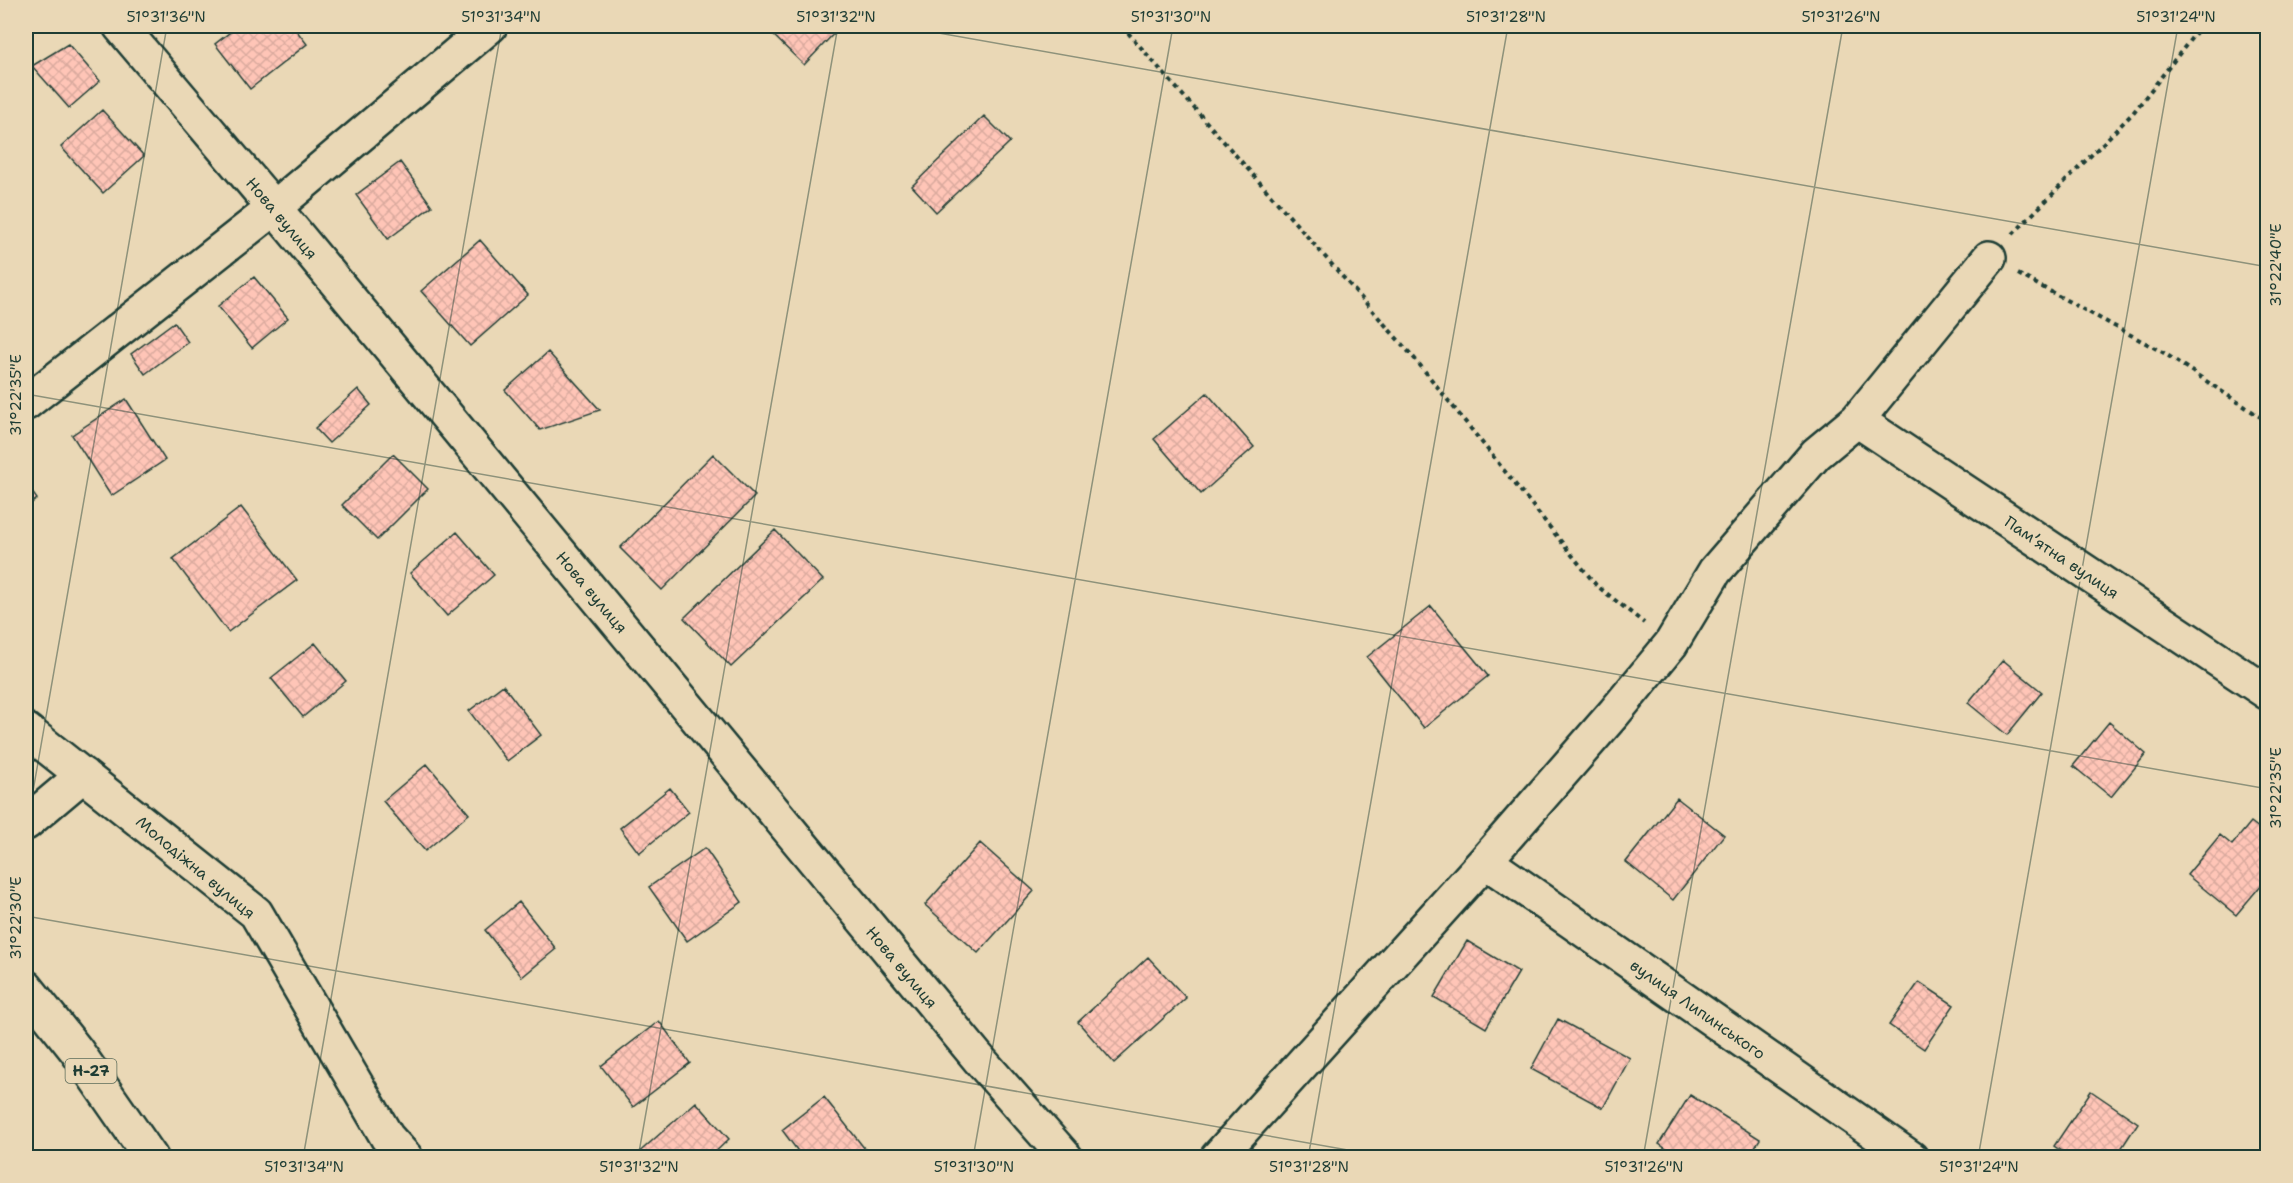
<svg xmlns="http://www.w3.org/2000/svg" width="2293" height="1183" font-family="'Shantell Sans',sans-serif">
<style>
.building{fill:url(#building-cross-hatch);stroke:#1f3d34;stroke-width:1.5}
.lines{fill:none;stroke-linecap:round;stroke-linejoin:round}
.minor-casing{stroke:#1f3d34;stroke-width:38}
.major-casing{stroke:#1f3d34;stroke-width:38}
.path{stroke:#1f3d34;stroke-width:4;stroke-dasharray:4.5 4.5;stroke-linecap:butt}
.minor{stroke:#ead8b6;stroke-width:33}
.major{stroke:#ead8b6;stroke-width:33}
.ticks{fill:none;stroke:#1f3d34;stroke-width:1.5;stroke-opacity:0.45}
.labels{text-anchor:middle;stroke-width:4.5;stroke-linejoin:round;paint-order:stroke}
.shield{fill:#ead8b6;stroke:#5c6c5b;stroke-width:1.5}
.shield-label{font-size:15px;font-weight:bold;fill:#1f3d34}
.street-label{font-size:16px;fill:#1f3d34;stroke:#ead8b6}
.neatline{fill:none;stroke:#1f3d34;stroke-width:2}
.ticks-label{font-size:15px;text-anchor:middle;fill:#1f3d34}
</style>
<defs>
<pattern id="building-cross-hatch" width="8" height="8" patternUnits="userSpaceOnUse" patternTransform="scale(1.5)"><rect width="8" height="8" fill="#ffc5b7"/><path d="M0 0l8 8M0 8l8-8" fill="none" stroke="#daaa9e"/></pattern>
</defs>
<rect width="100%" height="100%" fill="#ead8b6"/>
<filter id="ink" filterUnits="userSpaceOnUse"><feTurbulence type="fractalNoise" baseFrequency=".0167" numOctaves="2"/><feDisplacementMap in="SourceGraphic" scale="12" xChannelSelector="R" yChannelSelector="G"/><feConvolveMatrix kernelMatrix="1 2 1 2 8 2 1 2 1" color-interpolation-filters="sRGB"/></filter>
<g filter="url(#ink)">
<path class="building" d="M238,26H293L307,44L250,89L215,44Z
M772,26H841L804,65L768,30Z
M68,44L100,81L69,108L32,66Z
M102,110L144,156L103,193L61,147Z
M984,116L1010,142L936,212L912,186Z
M400,162L432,206L388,239L356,195Z
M480,240L528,295L470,346L421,291Z
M254,277L288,318L252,348L218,306Z
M174,322L188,342L145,374L131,354Z
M548,352L600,410L540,430L505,390Z
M358,389L371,405L329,443L315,428Z
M1207,393L1254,447L1201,494L1154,439Z
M126,399L165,460L111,496L72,435Z
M393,454L428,489L377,540L342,505Z
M713,454L755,496L662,590L620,548Z
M26,484L37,499L26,507Z
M241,507L297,580L228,632L173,559Z
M775,530L823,580L731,667L684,618Z
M457,532L494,575L447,616L410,573Z
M1431,606L1488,676L1424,728L1367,657Z
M315,643L346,681L303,717L271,678Z
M2003,660L2042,692L2007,735L1968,703Z
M503,685L541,735L507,761L469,711Z
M2109,722L2146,754L2111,797L2073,766Z
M427,764L469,814L425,851L383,801Z
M670,788L689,812L639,853L620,828Z
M1677,798L1724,835L1673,900L1626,862Z
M2251,822L2268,835V877L2236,915L2187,875L2220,835L2232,845Z
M980,843L1034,891L978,953L925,905Z
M705,848L742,902L687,941L649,887Z
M519,902L556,949L522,977L485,930Z
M1467,941L1519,972L1486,1028L1434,997Z
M1148,957L1186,998L1114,1063L1078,1022Z
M1919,982L1954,1005L1924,1049L1889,1025Z
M1558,1019L1630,1058L1603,1108L1531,1069Z
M659,1021L690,1063L633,1107L601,1066Z
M2091,1091L2138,1123L2115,1158H2071L2054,1146Z
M1690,1095L1760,1139L1748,1158H1680L1659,1144Z
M824,1097L872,1158H803L782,1130Z
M696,1102L729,1139L709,1158H637L635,1156Z"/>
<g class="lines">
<g class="minor-casing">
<path id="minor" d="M120,26L292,229L978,1058L1066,1158
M26,403L274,208L490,26
M1857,420L2268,693
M26,730L256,913L387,1137L406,1158
M26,823L83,775
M1485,861L1911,1158
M1217,1158L1485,861L1615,712L1671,644L1715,571L1816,454L1857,420L1989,258"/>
</g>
<g class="major-casing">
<path id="major" d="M26,987L76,1050L151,1158"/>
</g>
<path class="path" d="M1122,26L1415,359L1596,585L1644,623
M2013,234L2133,113L2201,26
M2018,274L2164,353L2268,422"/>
<use href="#minor" class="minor"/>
<use href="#major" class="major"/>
</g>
</g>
<path class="ticks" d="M899,26L2268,267M26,394L2268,789M26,831L167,26M26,916L1393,1158M303,1158L502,26M638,1158L838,26M973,1158L1173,26M1308,1158L1508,26M1643,1158L1843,26M1978,1158L2178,26"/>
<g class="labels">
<rect class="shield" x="65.5" y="1059" width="51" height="24" rx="4.5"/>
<g class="shield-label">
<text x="91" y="1076">Н-27</text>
</g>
<g class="street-label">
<text transform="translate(282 218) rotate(50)" y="6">Нова вулиця</text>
<text transform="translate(2062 557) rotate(34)" y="6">Памʼятна вулиця</text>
<text transform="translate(592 592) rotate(50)" y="6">Нова вулиця</text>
<text transform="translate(196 867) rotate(40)" y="6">Молодіжна вулиця</text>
<text transform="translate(902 967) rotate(50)" y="6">Нова вулиця</text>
<text transform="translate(1698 1009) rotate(35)" y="6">вулиця Липинського</text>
</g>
</g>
<rect width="2293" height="1183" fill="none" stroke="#ead8b6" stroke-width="66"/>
<rect x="33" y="33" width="2227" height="1117" class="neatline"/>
<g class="ticks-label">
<text x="166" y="22">51°31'36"N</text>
<text x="501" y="22">51°31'34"N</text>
<text x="836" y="22">51°31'32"N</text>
<text x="1171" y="22">51°31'30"N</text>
<text x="1506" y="22">51°31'28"N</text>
<text x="1841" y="22">51°31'26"N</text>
<text x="2176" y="22">51°31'24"N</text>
<text transform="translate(2276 265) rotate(-90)" y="5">31°22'40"E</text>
<text transform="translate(16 395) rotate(-90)" y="5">31°22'35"E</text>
<text transform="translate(2276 788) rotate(-90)" y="5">31°22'35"E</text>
<text transform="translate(16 918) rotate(-90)" y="5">31°22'30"E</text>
<text x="304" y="1172">51°31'34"N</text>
<text x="639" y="1172">51°31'32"N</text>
<text x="974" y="1172">51°31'30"N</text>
<text x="1309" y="1172">51°31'28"N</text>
<text x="1644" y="1172">51°31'26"N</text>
<text x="1979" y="1172">51°31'24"N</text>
</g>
</svg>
